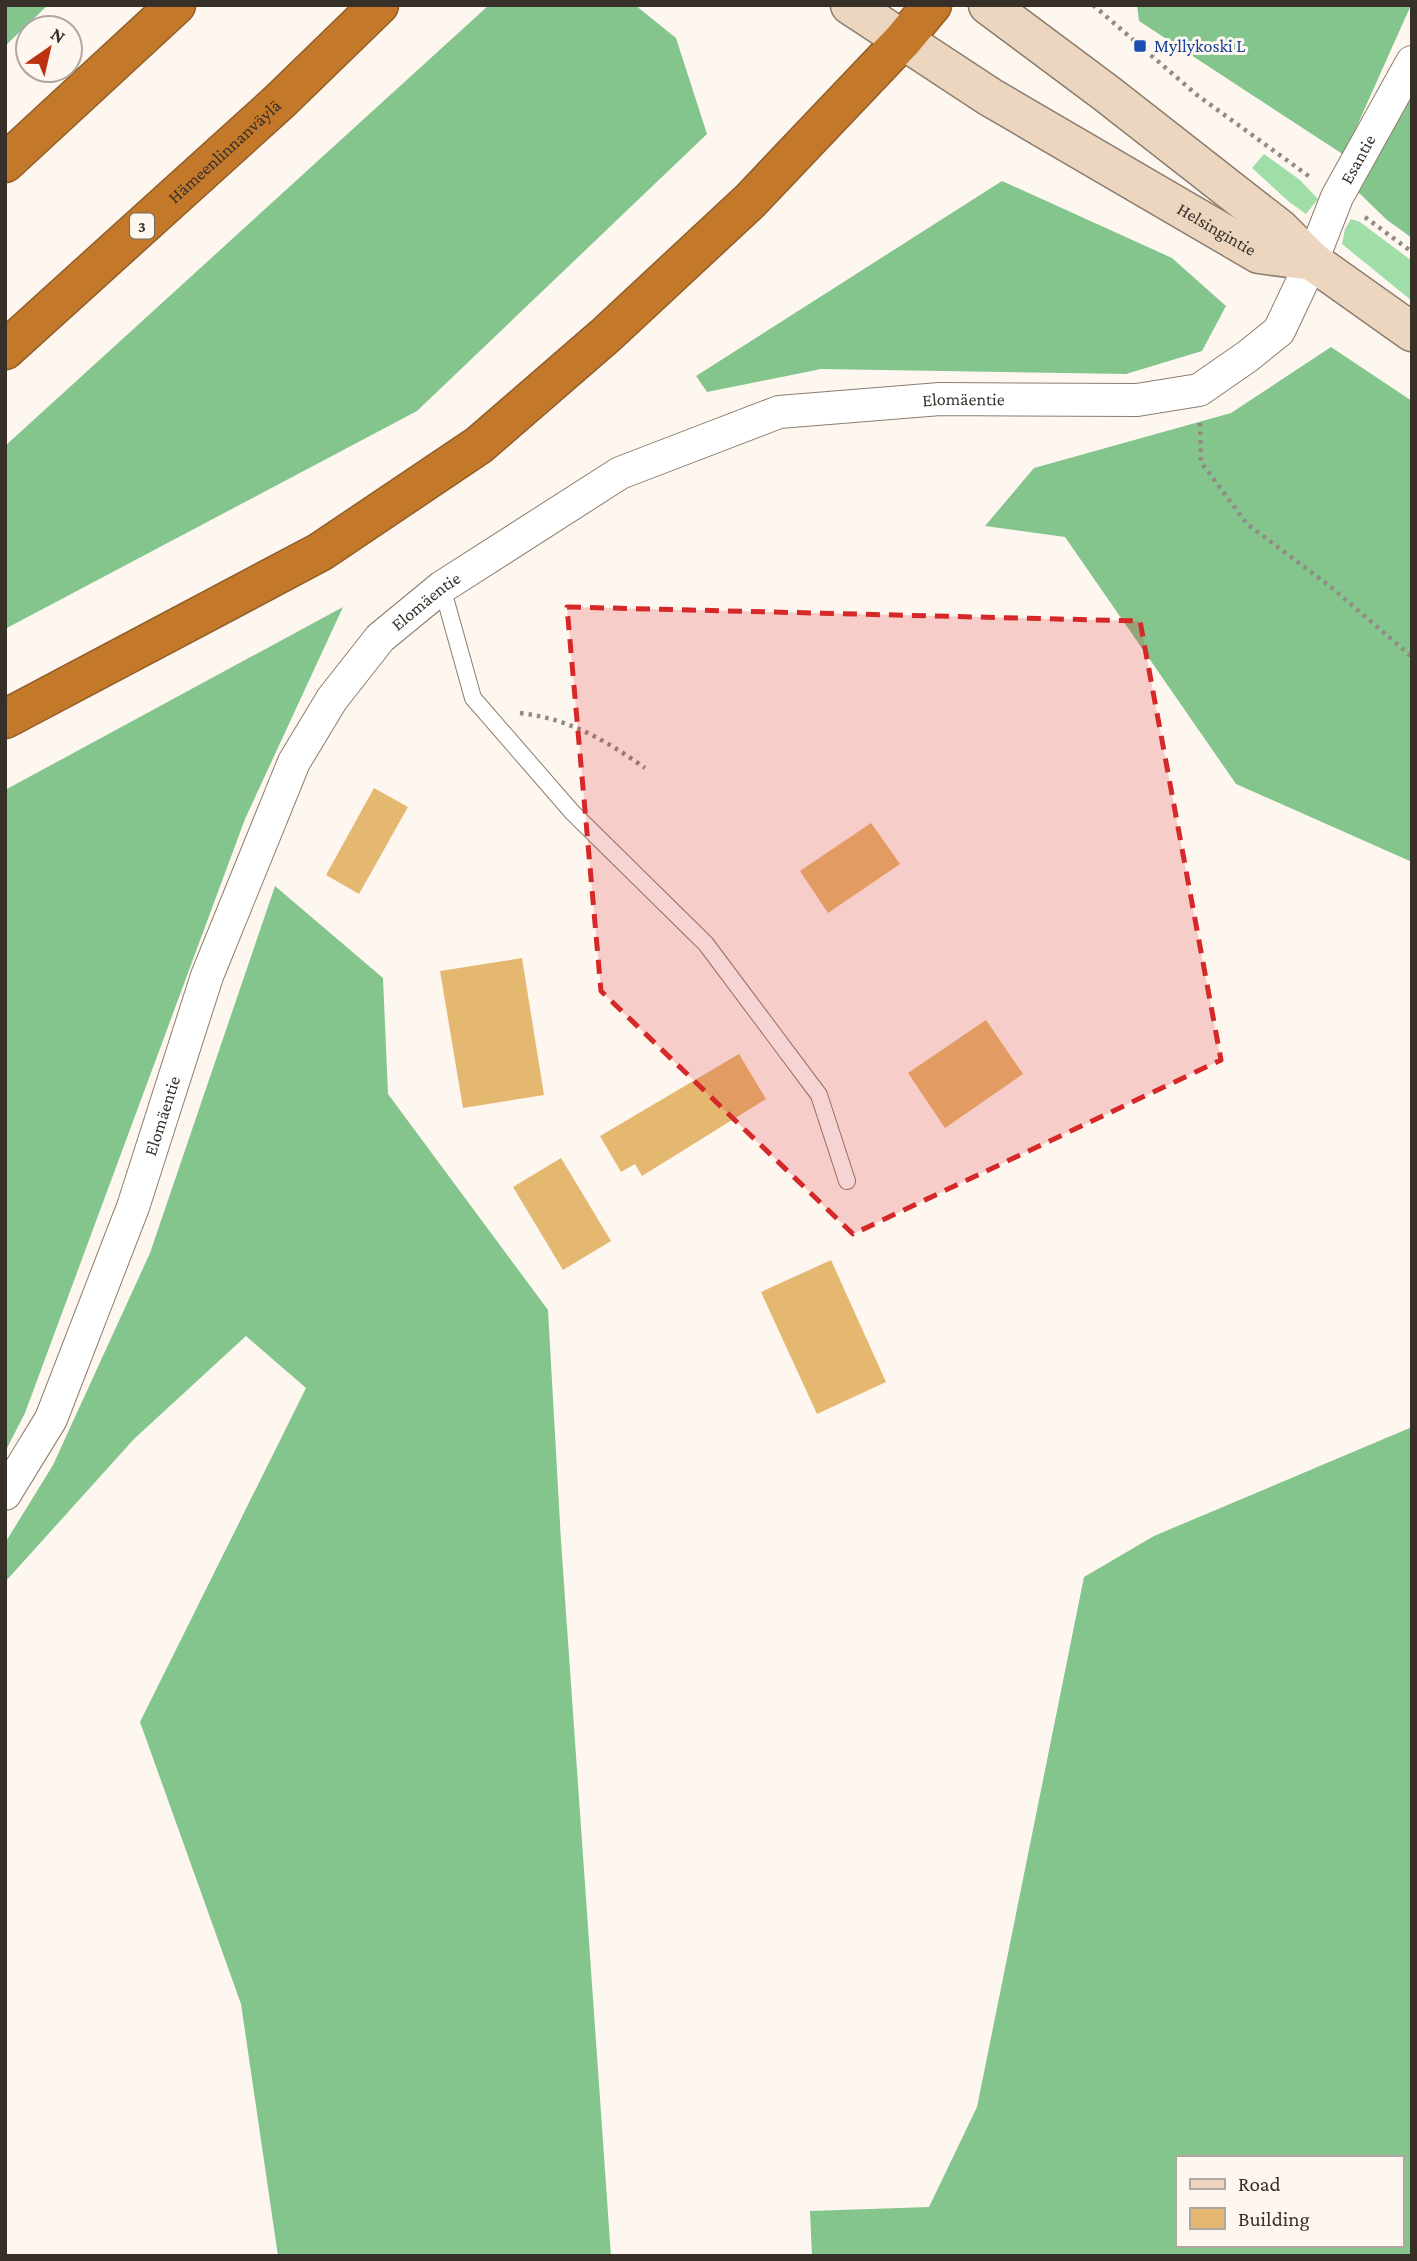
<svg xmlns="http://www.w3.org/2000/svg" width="1417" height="2261" font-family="'Crimson Pro',serif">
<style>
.green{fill:#a0dea9}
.forest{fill:#84c58e;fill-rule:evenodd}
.building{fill:#e5b872}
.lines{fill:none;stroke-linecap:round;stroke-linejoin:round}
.lane-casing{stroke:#8c7d6d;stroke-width:18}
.street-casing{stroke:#8c7d6d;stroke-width:34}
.secondary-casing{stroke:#8c7d6d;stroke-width:41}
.highway-casing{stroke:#925f2a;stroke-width:41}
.path{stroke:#928b84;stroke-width:4.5;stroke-dasharray:3.5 5;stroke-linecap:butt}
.lane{stroke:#fff;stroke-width:16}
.street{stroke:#fff;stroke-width:32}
.secondary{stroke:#edd6bf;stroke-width:38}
.highway{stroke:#c3782a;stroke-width:38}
.marked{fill:#d62828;fill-opacity:0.2;stroke:#d62828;stroke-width:5;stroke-dasharray:14 9;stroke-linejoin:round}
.transit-dot{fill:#1a4fb4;stroke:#fef7f0;stroke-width:2.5}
.labels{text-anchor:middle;stroke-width:6;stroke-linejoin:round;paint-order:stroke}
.shield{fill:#fef7f0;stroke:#726c65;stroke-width:2}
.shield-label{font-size:16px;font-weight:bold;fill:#363029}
.transit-label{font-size:18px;fill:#164399;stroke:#fef7f0;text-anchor:start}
.street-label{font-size:18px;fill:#363029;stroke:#fef7f0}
</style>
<rect width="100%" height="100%" fill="#fef7f0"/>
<path class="green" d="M1264,154L1300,180L1318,199L1306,214L1288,201L1252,168Z
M1351,219L1360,222L1412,261V301L1342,244L1345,229Z"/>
<path class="forest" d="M5,5H48L5,46Z
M489,5H635L676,38L707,134L417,411L5,629V446Z
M1137,5H1411L1344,155L1139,21Z
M1412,88V238L1387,220L1356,190Z
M1002,181L1172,258L1226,306L1202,351L1126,374L821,369L707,392L696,376Z
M1331,347L1412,401V862L1236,784L1065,537L985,526L1034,468L1231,413Z
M343,607L245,819L25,1413L5,1452V790Z
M275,886L383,978L388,1094L548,1310L561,1541L611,2256H278L241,2004L140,1722L306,1388L246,1336L134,1439L5,1582V1543L53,1465L150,1253Z
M1412,1427V2256H812L810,2211L929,2207L977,2107L1084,1577L1154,1536ZM1177,2158H1401V2245H1177Z"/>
<path class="building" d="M374,788L408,807L359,894L326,875Z
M871,823L900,864L828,913L800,871Z
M522,958L544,1095L463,1108L440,971Z
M986,1020L1023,1074L945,1128L908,1073Z
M739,1054L766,1099L642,1176L635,1164L621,1172L600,1136Z
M561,1158L611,1241L563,1270L513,1187Z
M831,1260L886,1382L817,1414L761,1292Z"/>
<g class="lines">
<g class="lane-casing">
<path id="lane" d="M442,587L473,698L572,812L706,944L819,1095L847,1181"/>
</g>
<g class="street-casing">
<g id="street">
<path id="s1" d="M5,1494L51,1419L133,1207L207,976L294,762L332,699L380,638L442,587L620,473L779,412L940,399L1137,400L1199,390L1248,356L1279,331L1312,261L1337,197L1412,62"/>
</g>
</g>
<g class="secondary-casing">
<g id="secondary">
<path id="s2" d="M850,5L990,97L1259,254L1312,261"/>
<path d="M988,5L1106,93L1280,229L1312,261L1412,332"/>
</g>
</g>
<g class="highway-casing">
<g id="highway">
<path d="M5,163L176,5"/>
<path id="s3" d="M5,350L279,102L379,5"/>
<path d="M5,719L320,552L479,445L606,335L750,201L903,40L932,5"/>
</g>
</g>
<path class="path" d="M1093,5L1197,95L1310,177
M1365,217L1412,252
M1200,423L1201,462L1247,524L1331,587L1412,657
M520,713C570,719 605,740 645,768"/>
<use href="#lane" class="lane"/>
<use href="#street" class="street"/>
<use href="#secondary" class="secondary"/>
<use href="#highway" class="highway"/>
</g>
<path class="marked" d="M567,607L1140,621L1221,1060L853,1234L601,991Z"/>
<rect class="transit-dot" x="1133" y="39" width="14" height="14" rx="3.5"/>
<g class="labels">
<rect class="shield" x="130" y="213.5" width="24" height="25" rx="5"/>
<g class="shield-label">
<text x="142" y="232">3</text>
</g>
<g class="transit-label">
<text x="1154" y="52">Myllykoski L</text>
</g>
<g class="street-label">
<text dy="6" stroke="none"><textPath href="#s3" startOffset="296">Hämeenlinnanväylä</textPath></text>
<text dy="6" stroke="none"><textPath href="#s1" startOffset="2112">Esantie</textPath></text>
<text dy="6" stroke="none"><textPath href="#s2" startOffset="430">Helsingintie</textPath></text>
<text dy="6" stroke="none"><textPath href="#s1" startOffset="1587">Elomäentie</textPath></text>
<text dy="6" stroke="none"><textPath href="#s1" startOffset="999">Elomäentie</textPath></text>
<text dy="6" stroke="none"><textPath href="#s1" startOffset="411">Elomäentie</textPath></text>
</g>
</g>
<rect width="1417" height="2261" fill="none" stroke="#363029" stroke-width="14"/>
<rect x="1176" y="2156" width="228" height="91" fill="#fef7f0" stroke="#aea7a0" stroke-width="2"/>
<rect x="1190" y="2179" width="35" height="10" fill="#edd6bf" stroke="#aea7a0" stroke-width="2"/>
<text x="1238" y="2191" font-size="21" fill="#363029">Road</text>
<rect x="1190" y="2208" width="35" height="21" fill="#e5b872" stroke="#aea7a0" stroke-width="2"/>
<text x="1238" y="2226" font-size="21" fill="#363029">Building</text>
<g transform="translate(49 49) rotate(34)"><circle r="33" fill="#fef7f0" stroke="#aea7a0" stroke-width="2"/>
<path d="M0-5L12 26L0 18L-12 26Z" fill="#bc3112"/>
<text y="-10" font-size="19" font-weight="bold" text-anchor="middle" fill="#363029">N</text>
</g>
</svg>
